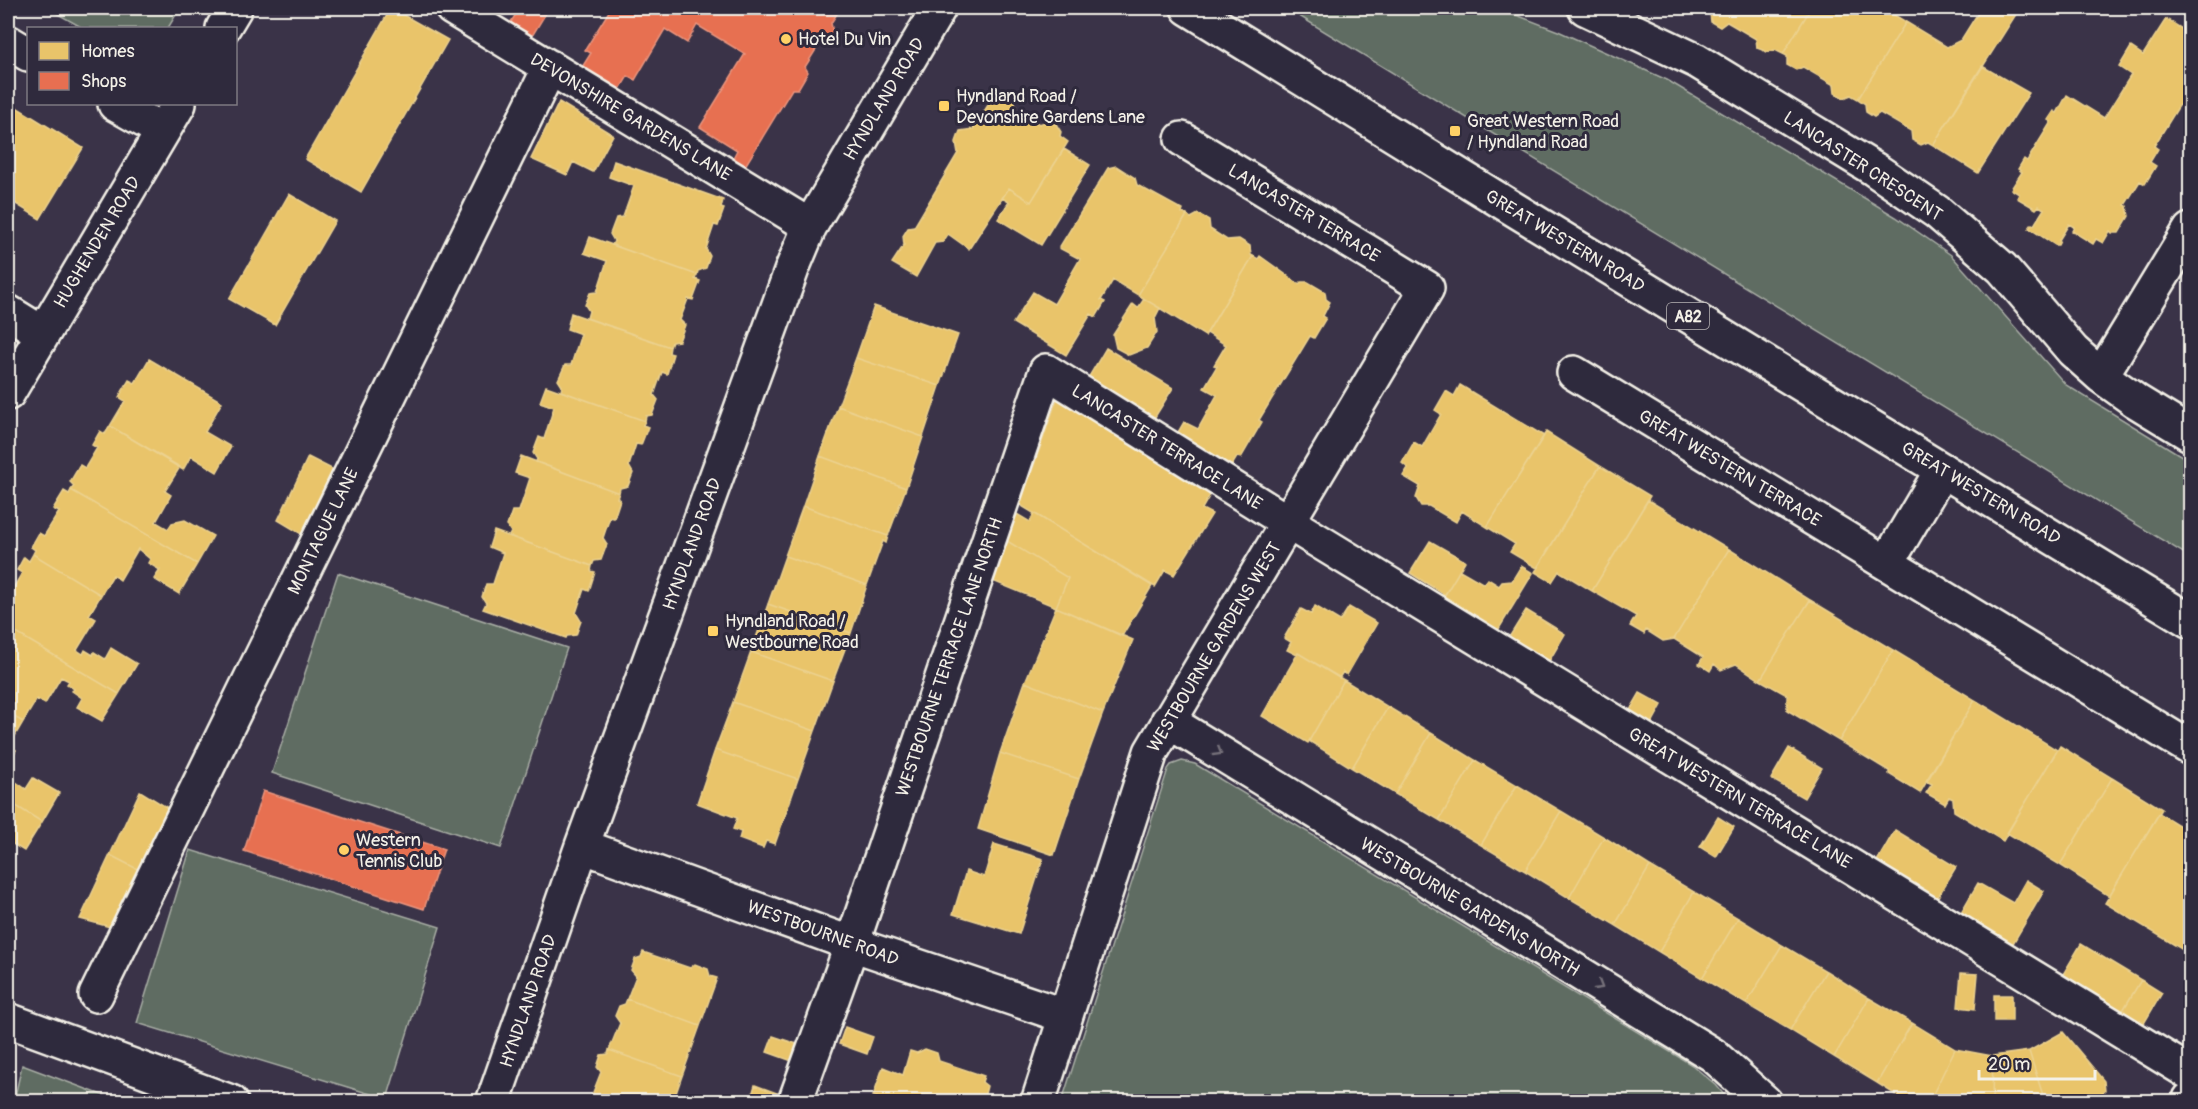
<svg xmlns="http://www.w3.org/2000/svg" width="2198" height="1109" font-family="Pangolin,sans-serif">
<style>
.green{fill:#5e6c62;stroke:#a9aea5;stroke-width:1.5}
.homes{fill:#e9c46a;stroke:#ecd290;stroke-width:1.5}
.shops{fill:#e76f51;stroke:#eb967e;stroke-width:1.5}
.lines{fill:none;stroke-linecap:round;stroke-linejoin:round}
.minor-casing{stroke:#f4f1e8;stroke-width:38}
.major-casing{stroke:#f4f1e8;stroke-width:38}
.minor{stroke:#2f2a3d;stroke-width:33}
.major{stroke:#2f2a3d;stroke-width:33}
.oneway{stroke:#747079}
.poi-dot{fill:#ffd166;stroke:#2f2a3d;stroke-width:2}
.labels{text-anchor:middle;stroke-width:6;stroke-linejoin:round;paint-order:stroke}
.shield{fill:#2f2a3d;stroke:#b9b5b5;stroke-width:1.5}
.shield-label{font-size:16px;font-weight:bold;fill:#f4f1e8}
.poi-label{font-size:18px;fill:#f4f1e8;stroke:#2f2a3d;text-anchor:start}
.street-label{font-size:18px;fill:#f4f1e8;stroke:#2f2a3d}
</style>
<rect width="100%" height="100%" fill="#3a3348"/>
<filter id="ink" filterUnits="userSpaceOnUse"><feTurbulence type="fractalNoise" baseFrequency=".0167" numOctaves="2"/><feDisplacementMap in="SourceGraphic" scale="12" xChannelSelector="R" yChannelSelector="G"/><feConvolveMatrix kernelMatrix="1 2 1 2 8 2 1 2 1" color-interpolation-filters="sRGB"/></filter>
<g filter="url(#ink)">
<path class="green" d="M47,8H180L168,28H83Z
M1286,8H1498L1558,31L1667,80L1896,217L1951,255L2066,385L2190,461V557Z
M338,573L567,648L501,848L272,773Z
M1182,761L1195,764L1692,1065L1716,1085L1729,1101H1062L1168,769L1171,765Z
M190,850L440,927L387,1099L137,1023Z
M22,1065L118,1101H14Z"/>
<path class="homes" d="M391,8L448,40L361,192L305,159Z
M1685,8H1708L1706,11L1701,8L1693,12Z
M1708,8H1811L1783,54L1775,50L1767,52L1757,48L1756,39L1727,22L1720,27L1711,22L1710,13L1706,11Z
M1811,8H1883L1906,22L1858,99L1851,95L1844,98L1835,93L1834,85L1803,67L1796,70L1787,65V56L1783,54Z
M1981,8H2020L1933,145L1928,142L1921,145L1912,140L1911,131L1880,113L1874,117L1866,112L1865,104L1858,99L1906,22L1947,47L1961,40Z
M2166,19L2190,34V88L2154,146L2158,149L2150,162L2156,166L2145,184L2140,181L2125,205L2127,206L2129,216L2119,233H2112L2110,231L2103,243L2096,239L2093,244L2072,231L2074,227L2069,224L2059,240L2060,241L2058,245H2055L2029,228L2032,224L2034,225L2044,209L2039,206L2036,209L2017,198L2019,194L2011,189L2022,172L2018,169L2024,159L2027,161L2051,122L2048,120L2054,111L2057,113L2067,95L2104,118L2131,75L2119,67L2131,47L2143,55Z
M1982,66L2029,93L1978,173L1933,145Z
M1005,94L1011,95L1015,100L1016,110L1039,124L1045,122L1056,124L1061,132L1060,136L1068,142L1031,202L1009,188L969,249L948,234L943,242L935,243L916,277L892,263L904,245L903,236L908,228L914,227L958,153L956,142L960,131L973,129L993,97L998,98Z
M8,102L83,148L40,219L8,199Z
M559,102L613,135L593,172L573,162L567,175L531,159Z
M1064,149L1090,165L1041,245L998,219L1009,202L1002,198L1009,188L1031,202Z
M614,161L723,200L721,208L724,209L718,226L714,225L706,249L710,256L706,268L698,271L697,275L612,245L614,241L610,234L616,218L623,217L634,186L609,177Z
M1116,166L1135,178L1137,185L1183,210L1182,213L1187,215L1138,295L1113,280L1101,300L1105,302L1096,317L1091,314L1066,355L1013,323L1033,292L1054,304L1080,259L1059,248L1108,168Z
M289,194L335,221L275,325L229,299Z
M1198,214L1209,220L1210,229L1227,240L1239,239L1250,246L1251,255L1253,256L1205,336L1138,295L1187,215L1191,218Z
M590,237L697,275L695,279L700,281L693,300L688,299L680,320L685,325L679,341L672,342L670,347L587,318L589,311L585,305L590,293L597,292L607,261L584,253Z
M1253,256L1258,259L1260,256L1299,284L1301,282H1308L1325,292L1326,299L1330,302L1323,316L1326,318L1314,338L1310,336L1259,420L1262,422L1241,458L1237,457L1228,472L1174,439L1184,422L1198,429L1217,395L1204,388L1217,366L1214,365L1226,345L1207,333Z
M1144,299L1160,308L1155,318L1157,332L1147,348L1129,355L1116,348L1113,335L1133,304L1138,308Z
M874,306L958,335L940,386L856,358Z
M571,313L670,347L669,353L673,354L667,374L662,372L654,395L658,400L652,415L646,416L645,421L561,391L562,386L558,380L565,365H571L581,334L567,329Z
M1106,348L1173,388L1150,425L1084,385Z
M856,358L940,386L923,437L838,406Z
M149,359L222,402L205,432L231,447L217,472L191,456L183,470L110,426L125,401L119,397L129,380L135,383Z
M2190,375V386L2185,383Z
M1460,385L1544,436L1487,527L1462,511L1456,522L1429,506H1421L1416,498L1420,486L1403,476L1408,468L1402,463L1414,442L1422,447L1441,414L1435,410L1446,391L1454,396Z
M546,386L645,421L643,425L648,427L641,445L636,444L629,466L633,473L628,486L620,488L619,493L536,462L537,459L533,453L539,437L544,439L554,407L540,402Z
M1057,399L1211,493L1202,509L1212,514L1174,575L1165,570L1155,587L1020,505Z
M838,406L923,437L906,488L820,456Z
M110,426L180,467L165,491L171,495L156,522L168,529L172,523L185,520L213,536L197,564L71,490L74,486L70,482L80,465L85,468L97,448L92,445L100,431L105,434Z
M1546,432L1600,466L1537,568L1510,552L1515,544L1487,527Z
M521,456L619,493L617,498L620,500L614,518L610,517L603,538L607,544L601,560L594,561L592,566L509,536L511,532L507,526L512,511H519L530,478L515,473Z
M820,456L906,488L888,536L803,506Z
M308,457L338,472L308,538L278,520Z
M1600,466L1650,496L1592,591L1559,571L1552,582L1535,572Z
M71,490L197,564L179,594L154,579L160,570L148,563L150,559L138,549L120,580L113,575L101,595L33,554L35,550L31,547L39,533L44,536L59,512L53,509L64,491L69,494Z
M1648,500L1729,549L1674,639L1663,641L1646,630L1644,634L1630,626L1636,616L1592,591Z
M803,506L888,536L886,543L883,541L867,585L785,556Z
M1034,513L1152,586L1122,636L1056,607L1068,578L1007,541L1017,514L1030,522Z
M494,531L592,566L591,571L595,572L589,591L584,589L576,613L581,621L576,635L567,636L566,638L483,609L486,603L482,597L486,584H493L503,553L489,547Z
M1007,541L1068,578L1056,607L993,581Z
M1430,541L1465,561L1445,595L1410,573Z
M1729,549L1810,600L1760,680L1736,664L1721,670L1714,664L1710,671L1699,664L1703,657L1674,639Z
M33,554L101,595L89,615L96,619L77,650L83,654L85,650L93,655L94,652L105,659L111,648L137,664L119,694L8,628V597L22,573L17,570L24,557L29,561Z
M785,556L867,585L851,633L768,604Z
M1521,566L1533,573L1497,632L1442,599L1460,570L1484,584L1488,579L1499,586L1502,582L1512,581Z
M1810,600L1893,650L1839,741L1787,710V695L1760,680Z
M768,604L851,633L833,681L751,652Z
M1315,606L1340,621L1349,607L1377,623L1347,675L1343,672L1339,678L1298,653L1297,655L1287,650L1291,642L1284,638L1301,609L1311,614Z
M1056,607L1133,640L1103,713L1025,682Z
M1526,610L1565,634L1548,663L1508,639Z
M8,628L119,694L102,721L77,707L82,698L72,691L74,689L67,684L69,681L61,677L45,704L37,699L23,722L8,713Z
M1893,650L1975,700L1920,793L1889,774V771L1839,741Z
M751,652L833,681L815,731L733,702Z
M1298,653L1344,680L1308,743L1262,716Z
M1344,680L1388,707L1352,768L1309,741Z
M1025,682L1103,713L1079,779L1000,753Z
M1640,693L1662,705L1651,725L1629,712Z
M1975,700L2057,750L2003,841L1954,811L1953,799L1949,797L1945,804L1926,793L1932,784L1926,781Z
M733,702L815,731L798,779L715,750Z
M1388,707L1431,733L1395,794L1352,768Z
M8,713L23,722L9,746L16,750L8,764Z
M1431,733L1475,760L1439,820L1395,794Z
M2060,746L2112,778L2060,865L2007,833Z
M1789,748L1822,768L1804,798L1771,779Z
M715,750L798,779L775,844L766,841L763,848L739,839L741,832L733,829L737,818L697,803Z
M1000,753L1079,779L1054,855L978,829Z
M1475,760L1517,785L1481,845L1439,820Z
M33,778L59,793L42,822L8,801V783L13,787L16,782L26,789Z
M2112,778L2162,809L2109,896L2060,865Z
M1517,785L1561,811L1525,871L1481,845Z
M140,791L176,813L147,874L110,855Z
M8,801L42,822L24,851L8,841Z
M1561,811L1604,837L1569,898L1525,871Z
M2159,813L2190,832V950L2188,953L2105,903Z
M1718,817L1734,827L1716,857L1700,847Z
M1895,830L1956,867L1933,905L1873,868Z
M1604,837L1650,866L1615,925L1569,898Z
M994,844L1043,859L1019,934L953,914L966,871L984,877Z
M110,855L147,874L122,930L80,919Z
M1650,866L1694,892L1659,952L1615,925Z
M2026,880L2044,891L2012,945L1960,914L1978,883L2013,903Z
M1694,892L1738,918L1702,978L1659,952Z
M1738,918L1782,945L1746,1004L1702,978Z
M2081,944L2141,980L2122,1012L2062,976Z
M1782,945L1826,971L1790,1030L1746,1004Z
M643,952L690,968L695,964L708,969L710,976L717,978L700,1026L627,999L636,976L631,970L635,959L641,957Z
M1826,971L1869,998L1834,1057L1790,1030Z
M1961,973L1978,974L1975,1009L1958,1007Z
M2141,980L2162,993L2143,1025L2122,1012Z
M1994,995H2012V1021H1994Z
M1869,998L1912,1023L1877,1083L1834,1057Z
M627,999L700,1026L682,1076L609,1050L620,1023L615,1016L619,1006L625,1004Z
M1912,1023L1955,1049L1929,1102H1907L1877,1083Z
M845,1027L873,1037L867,1054L839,1044Z
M2063,1032L2104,1081L2105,1091L2090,1102H2045L2029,1051Z
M773,1036L800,1045L795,1062L767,1052Z
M925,1049L937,1053L939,1061L984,1076L982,1082L987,1086L984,1098L975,1102H889L873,1096L883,1067L903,1075L910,1051L917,1053Z
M1955,1049L1993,1056L1992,1102H1929Z
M609,1050L682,1076L673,1102L590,1100L601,1072L597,1067L601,1055L608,1054Z
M2029,1051L2045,1102H1992L1993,1056Z
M755,1085L782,1095L780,1102H750Z"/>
<path class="shops" d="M514,8H549L529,41L507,28L518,11Z
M611,8H838L840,9L831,23L833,33L830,38L820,43L805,67L808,72L798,89H792L742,171L730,164L737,150L700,127L745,54L697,25L687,43L665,29L635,80L628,76L617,94L579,72L591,53L585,50Z
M263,791L444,849L424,909L244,851Z"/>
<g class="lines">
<g class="minor-casing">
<path id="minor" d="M452,8L810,226
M1585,8L1697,61L1874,169L1937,212L2002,268L2073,351L2101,376L2136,401L2190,434
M223,28L235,8
M8,42L28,54
M115,104L163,131
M8,312L42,333
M1574,373L2190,748
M2101,376L2190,230
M8,393L179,104
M1887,563L1942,470
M1168,721L1713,1055L1765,1102
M582,846L852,944L1065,1016
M96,995L550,67
M8,1020L231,1102
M493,1102L582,846L792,269L810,226L939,8
M795,1102L852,944L1046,371L1289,523L2190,1073
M1038,1102L1151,752L1427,288L1182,139
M2189,1102L2190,1099"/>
</g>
<g class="major-casing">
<path id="major" d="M1188,8L1517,211L2190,621"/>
</g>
<use href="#minor" class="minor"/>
<use href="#major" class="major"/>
</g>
<defs><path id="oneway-chevron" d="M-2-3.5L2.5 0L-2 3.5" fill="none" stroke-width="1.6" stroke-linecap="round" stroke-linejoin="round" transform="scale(1.5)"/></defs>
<g class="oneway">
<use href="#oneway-chevron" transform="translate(1218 752) rotate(31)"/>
<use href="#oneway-chevron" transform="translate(1599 986) rotate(31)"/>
</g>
</g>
<g class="poi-dot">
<circle cx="786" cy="39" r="6"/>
<rect x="938" y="100" width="12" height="12" rx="3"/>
<rect x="1449" y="125" width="12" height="12" rx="3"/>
<rect x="707" y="625" width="12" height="12" rx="3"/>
<circle cx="344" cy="850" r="6"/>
</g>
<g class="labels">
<rect class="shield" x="1667" y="303" width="42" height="26" rx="4.5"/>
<g class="shield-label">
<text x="1688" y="322">A82</text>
</g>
<g class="poi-label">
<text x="798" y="45">Hotel Du Vin</text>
<text x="956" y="102">Hyndland Road /<tspan x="956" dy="21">Devonshire Gardens Lane</tspan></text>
<text x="1467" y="127">Great Western Road<tspan x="1467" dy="21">/ Hyndland Road</tspan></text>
<text x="725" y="627">Hyndland Road /<tspan x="725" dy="21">Westbourne Road</tspan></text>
<text x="356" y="846">Western<tspan x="356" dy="21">Tennis Club</tspan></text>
</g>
<g class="street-label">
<text transform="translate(884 99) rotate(-59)" y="6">HYNDLAND ROAD</text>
<text transform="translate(631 117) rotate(31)" y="6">DEVONSHIRE GARDENS LANE</text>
<text transform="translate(1863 166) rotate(33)" y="6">LANCASTER CRESCENT</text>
<text transform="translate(1304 213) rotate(31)" y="6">LANCASTER TERRACE</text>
<text transform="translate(1565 241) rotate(31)" y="6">GREAT WESTERN ROAD</text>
<text transform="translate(97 242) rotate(-59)" y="6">HUGHENDEN ROAD</text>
<text transform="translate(1167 447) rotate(32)" y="6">LANCASTER TERRACE LANE</text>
<text transform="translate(1730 468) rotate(31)" y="6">GREAT WESTERN TERRACE</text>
<text transform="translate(1981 493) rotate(31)" y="6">GREAT WESTERN ROAD</text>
<text transform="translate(323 531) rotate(-64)" y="6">MONTAGUE LANE</text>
<text transform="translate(692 544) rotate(-70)" y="6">HYNDLAND ROAD</text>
<text transform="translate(1214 647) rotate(-59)" y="6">WESTBOURNE GARDENS WEST</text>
<text transform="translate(949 657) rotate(-71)" y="6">WESTBOURNE TERRACE LANE NORTH</text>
<text transform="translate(1740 798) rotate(31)" y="6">GREAT WESTERN TERRACE LANE</text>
<text transform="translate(1470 907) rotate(31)" y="6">WESTBOURNE GARDENS NORTH</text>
<text transform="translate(823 933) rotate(20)" y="6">WESTBOURNE ROAD</text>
<text transform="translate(528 1001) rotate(-71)" y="6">HYNDLAND ROAD</text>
</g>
</g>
<rect width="2198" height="1109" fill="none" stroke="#2f2a3d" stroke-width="30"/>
<rect x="15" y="15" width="2168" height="1079" fill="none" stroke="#f4f1e8" stroke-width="2" filter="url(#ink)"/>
<rect x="27" y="27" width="210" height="78" fill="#2f2a3d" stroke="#7e7a81" stroke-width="1.5"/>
<rect x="39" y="42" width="30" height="18" fill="#e9c46a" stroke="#7e7a81" stroke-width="1.5"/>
<text x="81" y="57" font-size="18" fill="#f4f1e8">Homes</text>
<rect x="39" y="72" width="30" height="18" fill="#e76f51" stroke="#7e7a81" stroke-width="1.5"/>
<text x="81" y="87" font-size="18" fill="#f4f1e8">Shops</text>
<path d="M1979 1070v9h116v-9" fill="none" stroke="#f4f1e8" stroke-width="3"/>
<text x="1988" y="1070" font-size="18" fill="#f4f1e8" stroke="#2f2a3d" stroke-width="4.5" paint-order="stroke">20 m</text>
</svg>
